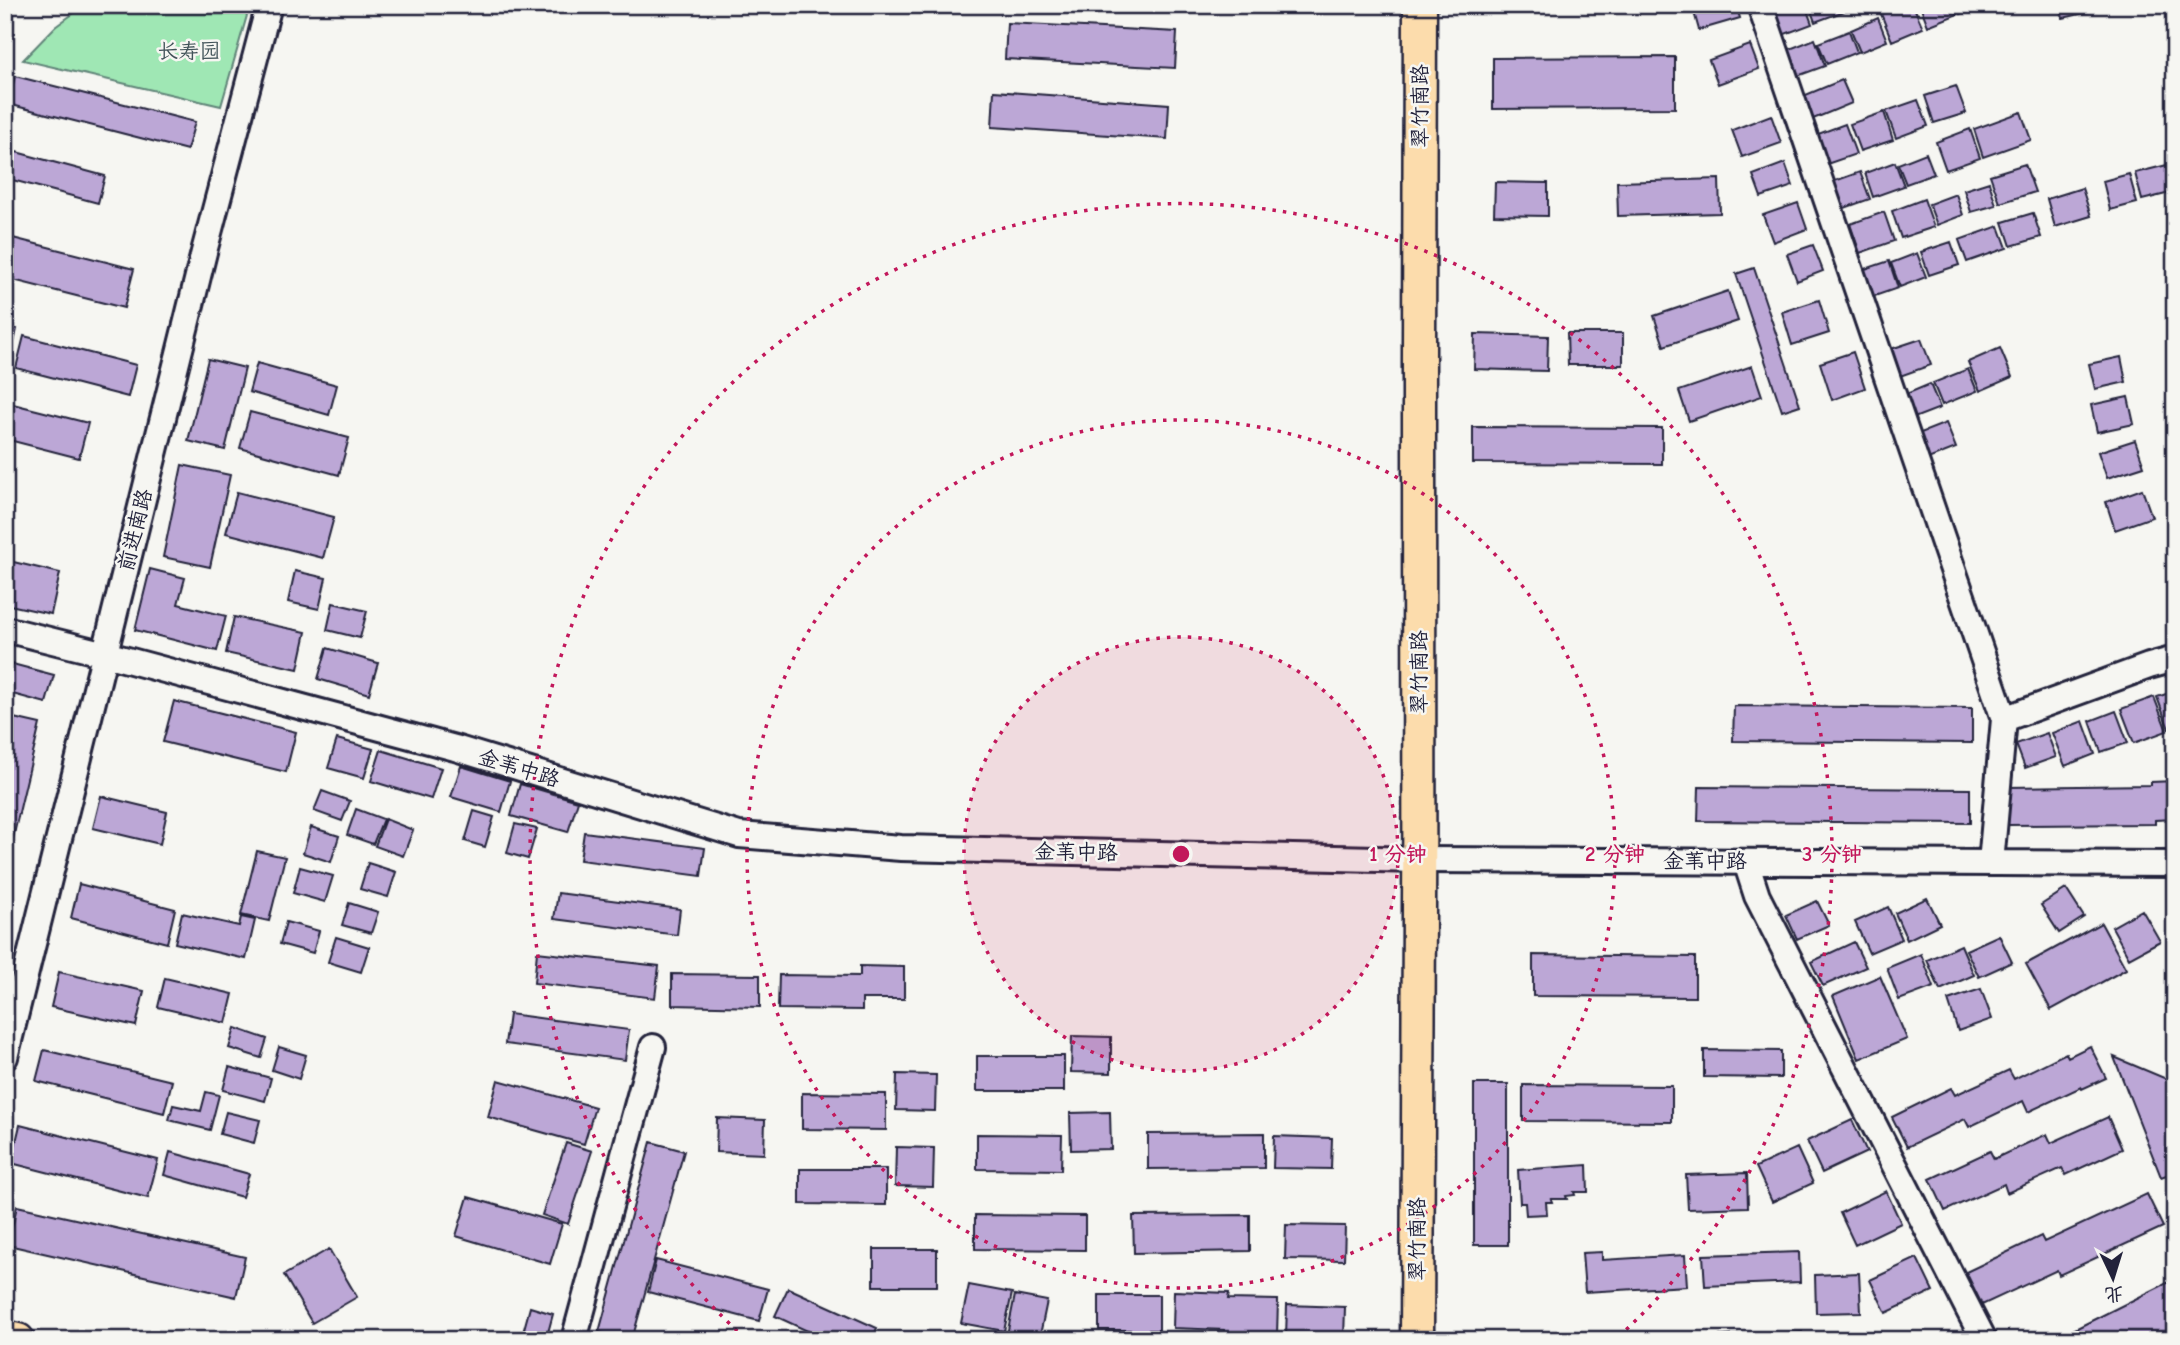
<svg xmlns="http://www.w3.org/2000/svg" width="2180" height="1345" font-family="'Comic Neue','LXGW WenKai TC',sans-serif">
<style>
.green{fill:#9fe7b4;stroke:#608478;stroke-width:2}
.building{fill:#bca7d6;stroke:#22223b;stroke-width:2}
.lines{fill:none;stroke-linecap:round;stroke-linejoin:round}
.minor-casing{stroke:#22223b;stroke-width:30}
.major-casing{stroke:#22223b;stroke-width:37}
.minor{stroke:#f6f6f2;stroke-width:24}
.major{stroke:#fcdcac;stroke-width:32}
.ring{fill:none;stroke:#c2185b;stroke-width:3.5;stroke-dasharray:3.5 7}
.labels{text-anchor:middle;stroke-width:5;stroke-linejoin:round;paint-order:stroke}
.park-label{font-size:21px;fill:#415359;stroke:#f6f6f2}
.street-label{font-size:21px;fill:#22223b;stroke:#f6f6f2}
.centre{fill:#c2185b;stroke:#f6f6f2;stroke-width:3.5}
.ring-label{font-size:21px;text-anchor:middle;font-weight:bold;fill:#c2185b;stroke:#f6f6f2;stroke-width:5;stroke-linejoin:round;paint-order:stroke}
</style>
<rect width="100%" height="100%" fill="#f6f6f2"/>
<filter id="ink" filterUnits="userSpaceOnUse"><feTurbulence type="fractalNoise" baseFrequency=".0143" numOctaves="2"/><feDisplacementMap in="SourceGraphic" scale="14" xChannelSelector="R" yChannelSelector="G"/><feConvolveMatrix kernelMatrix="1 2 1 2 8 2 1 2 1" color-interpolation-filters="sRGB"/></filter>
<g filter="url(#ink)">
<path class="green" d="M85,5H250L221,106L23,60L55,27Z"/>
<path class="building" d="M1489,5H1596V7H1489Z
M1692,5H1736L1740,18L1699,30Z
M1780,5H1805L1812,24L1777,37L1767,10Z
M1809,5H1858V6L1815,22Z
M1902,5H1913L1923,28L1892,41L1881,14Z
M1920,5H1955L1958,14L1928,26Z
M1958,5H1983L1961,14Z
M2060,5H2106V8L2063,18Z
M1878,18L1887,41L1860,52L1851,30Z
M1007,23L1177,32L1175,68L1005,59Z
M1849,31L1857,52L1827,64L1818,43Z
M1815,39L1825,66L1792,78L1782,52Z
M1750,45L1759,69L1718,84L1709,60Z
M1675,57V108L1493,109V58Z
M15,76L195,122L187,150L8,104Z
M1842,80L1852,103L1806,122L1796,99Z
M1956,86L1966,113L1934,123L1925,96Z
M994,91L1169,104L1167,139L992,127Z
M1918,100L1928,126L1896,138L1886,111Z
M1884,112L1893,140L1860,151L1850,124Z
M2021,112L2031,140L1983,157L1974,129Z
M1771,115L1781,143L1742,157L1732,130Z
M1845,124L1856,154L1821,166L1810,137Z
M1970,129L1980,158L1946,170L1936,142Z
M5,149L105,176L98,203L5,178Z
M1926,153L1934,174L1906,184L1898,164Z
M1895,162L1904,186L1873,197L1865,173Z
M1785,163L1793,186L1761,197L1753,175Z
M2025,164L2035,192L2000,203L1990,175Z
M2167,165L2174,192L2142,200L2135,173Z
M1860,172L1870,199L1839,210L1829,183Z
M2129,174L2137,203L2110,210L2103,181Z
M1719,179L1720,213L1618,216L1617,182Z
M1495,182L1548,183V216L1494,215Z
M1989,182L1996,205L1971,212L1964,190Z
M2082,188L2091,216L2055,227L2047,199Z
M1956,194L1963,215L1937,225L1929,204Z
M1924,199L1934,227L1901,238L1892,211Z
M1798,203L1807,229L1773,242L1763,215Z
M1884,212L1894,241L1860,253L1850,224Z
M2033,213L2041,237L2011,246L2003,222Z
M1999,226L2007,248L1967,262L1959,240Z
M5,236L134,269L124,308L5,278Z
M1951,242L1959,265L1929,275L1921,252Z
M1813,245L1823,271L1797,281L1787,254Z
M1917,253L1926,277L1900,287L1891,263Z
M1889,261L1898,288L1866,299L1856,272Z
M1754,268L1800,405L1782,411L1736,274Z
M1728,291L1738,321L1664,346L1654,316Z
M1819,300L1829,333L1792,345L1782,312Z
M5,326L17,329L9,365L5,364Z
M1567,333H1623V365H1568Z
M1475,334L1548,336L1547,371L1474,369Z
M24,336L136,365L128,397L16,368Z
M1921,339L1931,365L1900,376L1891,349Z
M2000,348L2012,377L1980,391L1968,362Z
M1853,352L1865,388L1832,400L1820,363Z
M2121,357L2126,382L2095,389L2089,364Z
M208,359L245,368L225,450L188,441Z
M257,363L337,385L329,415L249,392Z
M1752,366L1762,396L1689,421L1679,391Z
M1968,369L1977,391L1942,405L1933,383Z
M1930,384L1940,408L1909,420L1899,397Z
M2128,397L2134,424L2097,432L2091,405Z
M9,403L88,423L79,458L5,439V418Z
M250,412L349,438L339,475L240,448Z
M1946,423L1956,448L1923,461L1913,436Z
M1473,427L1662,428V464L1473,463Z
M2135,440L2144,466L2107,478L2098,452Z
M182,465L230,475L210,567L163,557Z
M2142,489L2152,517L2115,530L2106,502Z
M237,492L334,517L323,558L226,533Z
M5,560L60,573L51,614L5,604Z
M150,569L185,578L178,604L226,616L217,651L135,630Z
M295,571L326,578L319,609L288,602Z
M333,603L367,611L360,638L327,630Z
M234,617L306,632L298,669L226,653Z
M327,648L378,663L369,694L318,679Z
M5,662L54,675L46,703L5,692Z
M2175,691V727L2169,729L2157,697Z
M2154,697L2167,731L2134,743L2121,709Z
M174,701L296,732L286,772L163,742Z
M1734,706L1972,708V743L1733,741Z
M2116,711L2128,743L2101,752L2090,721Z
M5,716L40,724L13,838L5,836Z
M2083,721L2095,754L2065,766L2052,733Z
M2047,733L2056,757L2025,768L2016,744Z
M337,739L373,749L364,778L328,768Z
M381,750L441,768L431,799L371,781Z
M461,766L510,781L501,812L451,797Z
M2175,781V819L2155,820V824L2008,825V787L2151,785V782Z
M520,784L578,801L568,832L511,816Z
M1699,787L1970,789V823L1698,821Z
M322,791L350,801L342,821L314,811Z
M101,796L167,812L160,844L93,828Z
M356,809L383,819L373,844L347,835Z
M474,811L494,817L485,847L465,841Z
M385,819L413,830L403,856L375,846Z
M515,824L537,829L528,859L507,853Z
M311,827L339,836L331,862L303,853Z
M584,832L705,848L701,876L580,860Z
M257,851L285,857L269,921L241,915Z
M368,863L396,872L388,897L360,889Z
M300,867L333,876L325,902L293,893Z
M79,884L175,909L167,943L71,918Z
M2066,889L2084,917L2059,933L2041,905Z
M558,893L680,909L677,935L554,919Z
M1927,898L1940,924L1907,940L1895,913Z
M1817,901L1829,925L1797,939L1786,915Z
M349,903L378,912L371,933L342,925Z
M1888,907L1902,939L1869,953L1855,922Z
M2142,910L2160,941L2129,958L2112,927Z
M182,913L239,926L241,917L255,920L246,959L175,943Z
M286,922L319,931L313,953L280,944Z
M2101,923L2126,969L2051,1010L2026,964Z
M1999,935L2012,962L1979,977L1966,950Z
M336,937L369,947L361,972L328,962Z
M1854,942L1866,967L1823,986L1811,962Z
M1961,945L1974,975L1940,990L1927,960Z
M537,952L659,966L655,998L534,983Z
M1921,954L1934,987L1899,1000L1887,968Z
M1533,955L1695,957V997L1533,996Z
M860,966L904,967V999H862V1010L778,1009L779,975L860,976Z
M59,972L144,991L136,1026L51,1007Z
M672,974L760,975V1007L672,1005Z
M1880,976L1907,1039L1859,1059L1833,996Z
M165,978L233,994L226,1023L158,1007Z
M1981,989L1992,1019L1958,1031L1948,1000Z
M509,1014L629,1030L625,1060L505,1044Z
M235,1028L267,1039L261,1058L229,1048Z
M1072,1036L1111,1037V1073L1071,1072Z
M2090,1046L2106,1078L2082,1089L2081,1087L2028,1112L2023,1101L1969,1127L1965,1119L1907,1147L1892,1117L1951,1088L1955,1095L2009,1070L2014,1079L2066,1053L2068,1057Z
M279,1047L306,1055L299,1079L272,1070Z
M44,1050L172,1081L164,1113L36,1081Z
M1704,1050L1781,1051V1078L1704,1077Z
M977,1056H1064V1091H977Z
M2114,1057L2171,1081L2175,1080V1172L2161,1177Z
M229,1067L271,1078L265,1101L223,1090Z
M897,1074L936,1075L935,1111L896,1110Z
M498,1080L595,1107L584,1144L488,1117Z
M1474,1084H1508V1245H1474Z
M1523,1085L1672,1086V1122L1523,1121Z
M206,1092L219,1095L210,1130L169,1120L173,1105L201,1111Z
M802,1093L886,1094V1130L802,1129Z
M226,1112L260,1120L254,1143L220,1134Z
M1110,1112L1111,1149L1071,1150L1070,1113Z
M2108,1117L2122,1149L2066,1175L2062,1168L2007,1193L2004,1184L1945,1211L1930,1179L1990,1151L1994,1159L2047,1134L2051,1143Z
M717,1118L765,1120L764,1154L716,1152Z
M1852,1120L1867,1152L1822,1173L1807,1141Z
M20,1125L158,1160L148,1198L11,1163Z
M1264,1133V1168L1148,1169V1134Z
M977,1134L1062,1135L1061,1170L977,1169Z
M1274,1136L1332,1138L1331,1169L1273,1168Z
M651,1142L684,1151L632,1340H628L599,1332Z
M566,1143L592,1151L568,1224L542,1215Z
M896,1147L934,1148L933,1187L895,1186Z
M1797,1148L1813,1183L1772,1202L1756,1167Z
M170,1152L249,1174L242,1197L164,1175Z
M1587,1165L1588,1192H1574L1575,1195L1566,1196L1567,1199H1551L1552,1202H1546L1547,1214L1526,1215L1525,1203H1520L1518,1170Z
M800,1169H886V1205L800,1204Z
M1747,1173L1748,1207L1688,1209L1686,1175Z
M1886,1191L1901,1223L1855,1245L1840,1213Z
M2147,1194L2163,1227L2059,1275L2057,1270L1982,1305L1966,1272L2041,1236L2044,1242Z
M468,1197L562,1224L550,1264L456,1236Z
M17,1206L245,1257L236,1297L8,1245Z
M975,1215L1085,1216V1250L975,1249Z
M1250,1215V1251L1134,1253L1133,1216Z
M1286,1225L1345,1226L1344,1260L1285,1259Z
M329,1249L357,1297L312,1323L284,1275Z
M874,1249H937V1286H874Z
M1602,1252V1260L1685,1255L1687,1286L1585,1292L1582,1253Z
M1799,1252L1800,1282L1705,1286L1703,1255Z
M1917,1258L1933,1291L1886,1313L1870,1280Z
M656,1260L768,1289L759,1321L648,1292Z
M1859,1273L1861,1312L1816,1313L1815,1275Z
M2175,1279V1340H2053Z
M969,1285L1012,1293L1004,1331L961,1323Z
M788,1288L877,1328L872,1340H827L775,1316Z
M1174,1291L1229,1293L1228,1299L1278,1300L1277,1335L1224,1334V1330L1173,1328Z
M1015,1295L1047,1301L1039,1340H1006Z
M1099,1295H1159V1330H1099Z
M1287,1305L1345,1307L1344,1339L1286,1337Z
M530,1307L553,1314L546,1340H521Z
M1802,1332V1340H1705V1337Z
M1690,1333L1691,1340H1589V1339Z"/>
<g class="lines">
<g class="minor-casing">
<path id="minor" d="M1760,5L2004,719L1991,863
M5,629L105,654L455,748L739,835L901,848L1419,860L2175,864
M2004,719L2149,666L2175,659
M1746,862L1757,896L1984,1340
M5,1057L205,248L269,5
M574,1340L653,1047"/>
</g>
<g class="major-casing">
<path id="major" d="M5,1337L18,1340
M1417,1340C1422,895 1417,450 1420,5"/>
</g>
<use href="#minor" class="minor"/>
<use href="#major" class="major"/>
</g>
</g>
<circle cx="1181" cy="854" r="217" fill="#c2185b" fill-opacity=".12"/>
<g class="ring">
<circle cx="1181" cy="854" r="217"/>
<circle cx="1181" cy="854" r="434"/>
<path d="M745 1338A651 651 0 1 1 1617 1338"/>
</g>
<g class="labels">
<g class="park-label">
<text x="189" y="58">长寿园</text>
</g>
<g class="street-label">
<text transform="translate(1420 106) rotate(-90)" y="7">翠竹南路</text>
<text transform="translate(135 530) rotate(-76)" y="7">前进南路</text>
<text transform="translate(1419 672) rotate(-90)" y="7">翠竹南路</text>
<text transform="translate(519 768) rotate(17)" y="7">金苇中路</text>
<text transform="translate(1076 852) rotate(1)" y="7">金苇中路</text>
<text x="1705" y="868">金苇中路</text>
<text transform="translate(1417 1239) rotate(-90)" y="7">翠竹南路</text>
</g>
</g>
<circle cx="1181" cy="854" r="10" class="centre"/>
<g class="ring-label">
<text x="1398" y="861">1 分钟</text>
<text x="1615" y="861">2 分钟</text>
<text x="1832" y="861">3 分钟</text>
</g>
<rect width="2180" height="1345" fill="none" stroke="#f6f6f2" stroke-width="28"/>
<rect x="14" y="14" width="2152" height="1317" fill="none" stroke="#22223b" stroke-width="2.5" filter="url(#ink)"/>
<g transform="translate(2113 1278) rotate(176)" stroke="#f6f6f2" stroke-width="5" paint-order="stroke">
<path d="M0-5L12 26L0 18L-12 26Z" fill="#22223b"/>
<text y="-10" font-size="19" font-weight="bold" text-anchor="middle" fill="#22223b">北</text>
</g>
</svg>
